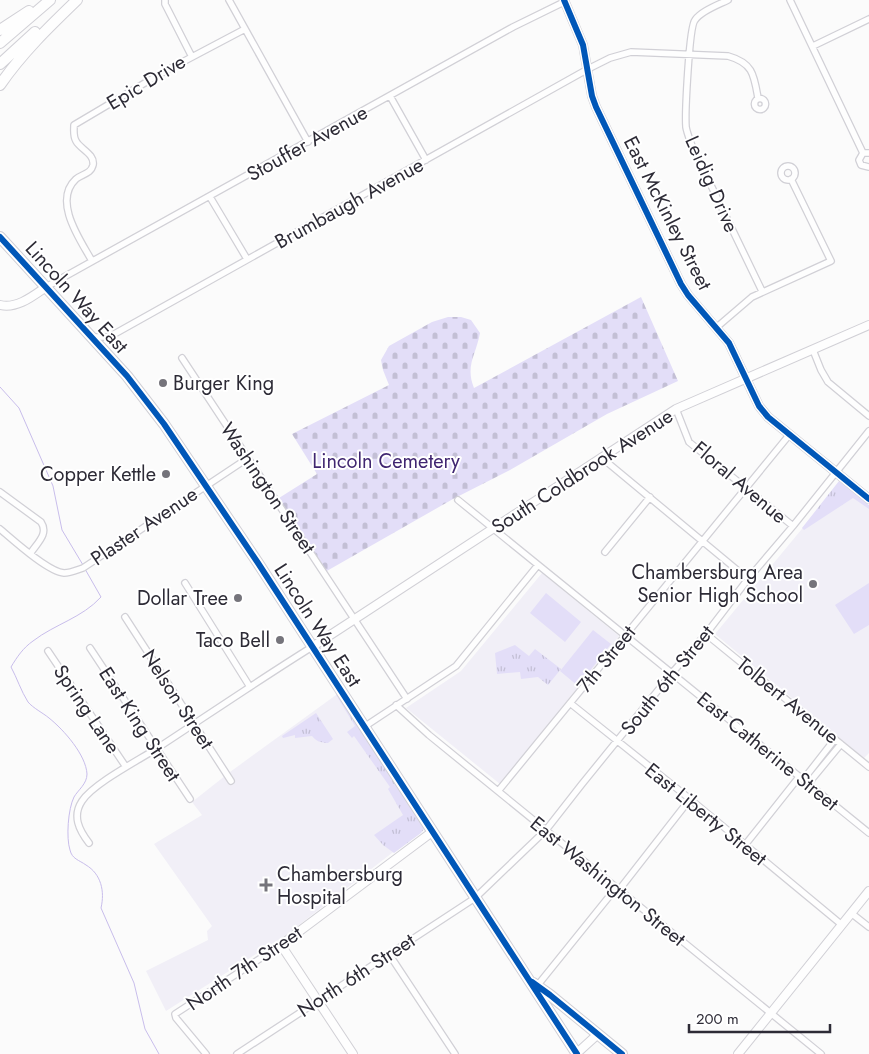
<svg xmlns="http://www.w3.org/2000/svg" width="869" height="1054" font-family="Jost,sans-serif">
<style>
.built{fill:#f1eff7}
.grass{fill:url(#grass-tufts)}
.cemetery{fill:url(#cemetery-stones)}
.garden{fill:#e3def8}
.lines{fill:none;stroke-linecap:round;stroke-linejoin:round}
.stream{stroke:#c8bdeb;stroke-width:1}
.street-casing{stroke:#d1d0d6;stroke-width:8}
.secondary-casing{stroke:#d1d0d6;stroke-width:10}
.highway-casing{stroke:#d1d0d6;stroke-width:12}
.street{stroke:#fefefe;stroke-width:5.5}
.secondary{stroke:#fefefe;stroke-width:8}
.highway{stroke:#fefefe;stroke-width:10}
.cycleway-casing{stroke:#fff;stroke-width:9}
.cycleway{stroke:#0057b8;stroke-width:6}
.poi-dot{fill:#75747b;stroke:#fff;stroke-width:2}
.labels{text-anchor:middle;stroke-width:4;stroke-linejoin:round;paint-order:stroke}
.street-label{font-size:20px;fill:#2d2b36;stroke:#fff}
.poi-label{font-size:20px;fill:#2d2b36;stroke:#fff;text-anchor:end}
.park-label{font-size:20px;fill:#402671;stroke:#fff}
</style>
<defs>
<pattern id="grass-tufts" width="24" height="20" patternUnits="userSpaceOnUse" patternTransform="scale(1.25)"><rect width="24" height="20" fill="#e3def8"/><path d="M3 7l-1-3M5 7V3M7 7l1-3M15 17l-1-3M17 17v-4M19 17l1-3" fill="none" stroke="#c3bfd5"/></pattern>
<pattern id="cemetery-stones" width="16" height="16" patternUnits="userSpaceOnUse" patternTransform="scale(1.25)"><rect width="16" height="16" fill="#e3def8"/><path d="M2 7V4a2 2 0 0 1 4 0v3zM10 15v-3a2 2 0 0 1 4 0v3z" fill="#c3bfd5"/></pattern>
</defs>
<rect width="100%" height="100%" fill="#fbfbfb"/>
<path class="built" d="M839,484L869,507V753L864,758L715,634Z
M542,573L619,636L500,784L406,708L461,671Z
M336,695L423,829L286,935L166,1011L146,971L208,940L207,931L212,926L154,844L202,815L192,802L230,772Z"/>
<path class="grass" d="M839,481L869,505V509L853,498L804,530L802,528Z
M515,645L529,656L535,649L561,669L548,685L538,677L521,679L520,672L497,674L495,653Z
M337,694L423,826L424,829L421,833L394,853L383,845L374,835L403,815L388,789L390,787L354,736L352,738L347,732L355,726L336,695Z
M316,713L333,739L328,743C321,743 316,741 312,736L295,738V735L283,738L282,736Z"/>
<path class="cemetery" d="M641,297L678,381L607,414L510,470L453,499L325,572L279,498L317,474L292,434L389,385L383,370L381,360L389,346L432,322L448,317H461L471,320L480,333C476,355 465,366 474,388Z"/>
<path class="garden" d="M869,583V625L854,634L835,605Z
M546,593L581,622L565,642L530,613Z
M593,630L611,644L578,686L560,671Z"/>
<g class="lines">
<path class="stream" d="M0,387L19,408L53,486L62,530L83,565
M85,569L101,597C82,618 55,624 33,641C23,648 17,657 11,667C17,678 21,691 28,702C33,708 43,713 49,718C64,730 86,755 87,774C87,784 78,790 74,797C68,809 66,838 70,850C72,859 79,860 86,865C101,874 105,891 101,908L134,983L145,1029L159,1054"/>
<g class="street-casing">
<path id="street" d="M229,0L308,142
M728,0C718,5 701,11 695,20C689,27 685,114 686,127C687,133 690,140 692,146L762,291
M790,0L863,153
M813,46L869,19
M192,57L245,29
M390,96L426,160
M754.5 104a5.5 5.5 0 1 1 11 0a5.5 5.5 0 1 1-11 0Z
M869,153H863L859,160L861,165L869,167
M781 173a7 7 0 1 1 14 0a7 7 0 1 1-14 0Z
M210,197L247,259
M92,261C81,241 52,201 76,179C82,174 91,174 93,165C95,154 80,149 76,141C73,136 74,131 74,125L160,74L192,57L165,4V0
M46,287L513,27L564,2
M717,327L752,297L831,261L791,179
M92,337H109L588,69L610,58L631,52L728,56C753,63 754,75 758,98
M813,350L821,370L828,382L869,416
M182,358L407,699
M676,409L689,442L793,526
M602,458L748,579
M0,492L41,522C49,534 37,543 30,554
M458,500L869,833
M0,529C13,540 48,572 64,573C70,573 77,570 83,568L248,458
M605,552L650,497
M185,583L250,687
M125,617L231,781
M706,634L869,767
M90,648L190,799
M48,651L126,767
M570,703L690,799L842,925
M396,705L429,735L821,1054
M364,727L456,666L538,565
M803,780L835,739
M808,784L841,744
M499,790L790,434
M89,843C79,830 72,816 82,801C93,784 137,761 156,749C208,715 259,680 312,647
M745,845L799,777
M619,890L690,799
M851,913L869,927
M389,954L455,1054
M537,986L616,888
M206,1054L176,1018L175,1014L281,945
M237,1054L475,898L546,830L582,784L672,673L706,634L748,579L793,526L869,431"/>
</g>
<g class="secondary-casing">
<path id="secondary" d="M564,0L583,45L592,96L596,107L681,284L688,295L729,343L759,406L768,417L869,499
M0,305C17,309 33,296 46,287
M312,647L676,409L869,325
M353,1054L281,945L432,832
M576,1054L598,1034
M738,1054L869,891"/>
</g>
<g class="highway-casing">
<path id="highway" d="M0,30L29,11
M0,43L50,0
M0,64L35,32
M0,85C22,53 49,27 77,0
M0,237L127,376L164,424L258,563L577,1054
M533,983L550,995L622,1054"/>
</g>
<use href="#street" class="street"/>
<use href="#secondary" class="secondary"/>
<use href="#highway" class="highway"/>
<g class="cycleway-casing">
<path id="cycleway" d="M564,0L583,45L592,96L596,107L681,284L688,295L729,343L759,406L768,417L869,499
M0,237L127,376L164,424L258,563L577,1054
M532,982L550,995L622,1054"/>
</g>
<use href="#cycleway" class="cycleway"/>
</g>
<g class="poi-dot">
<circle cx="163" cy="383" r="5"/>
<circle cx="166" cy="474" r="5"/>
<circle cx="813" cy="584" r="5"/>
<circle cx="238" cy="598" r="5"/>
<circle cx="280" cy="640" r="5"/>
<path d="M263.5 877.5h5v5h5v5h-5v5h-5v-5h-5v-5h5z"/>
</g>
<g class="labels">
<g class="street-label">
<text transform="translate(146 82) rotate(-31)" y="7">Epic Drive</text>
<text transform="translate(307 143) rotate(-29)" y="7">Stouffer Avenue</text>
<text transform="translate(712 184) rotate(66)" y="7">Leidig Drive</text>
<text transform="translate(349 203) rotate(-29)" y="7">Brumbaugh Avenue</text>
<text transform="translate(668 213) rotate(63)" y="7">East McKinley Street</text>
<text transform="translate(77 297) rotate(48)" y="7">Lincoln Way East</text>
<text transform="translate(582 471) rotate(-33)" y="7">South Coldbrook Avenue</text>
<text transform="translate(740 482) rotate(40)" y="7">Floral Avenue</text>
<text transform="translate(268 488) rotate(56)" y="7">Washington Street</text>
<text transform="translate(144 526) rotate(-34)" y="7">Plaster Avenue</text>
<text transform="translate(318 625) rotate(57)" y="7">Lincoln Way East</text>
<text transform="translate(606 659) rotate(-51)" y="7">7th Street</text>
<text transform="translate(667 680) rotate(-51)" y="7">South 6th Street</text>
<text transform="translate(178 699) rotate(57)" y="7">Nelson Street</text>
<text transform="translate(788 700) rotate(39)" y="7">Tolbert Avenue</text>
<text transform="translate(87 709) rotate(56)" y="7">Spring Lane</text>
<text transform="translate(140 724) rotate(57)" y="7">East King Street</text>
<text transform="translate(768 751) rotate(39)" y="7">East Catherine Street</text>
<text transform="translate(706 814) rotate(39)" y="7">East Liberty Street</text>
<text transform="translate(608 881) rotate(39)" y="7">East Washington Street</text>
<text transform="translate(244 968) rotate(-34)" y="7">North 7th Street</text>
<text transform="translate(356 975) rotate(-33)" y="7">North 6th Street</text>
</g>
<g class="poi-label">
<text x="173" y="390" text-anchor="start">Burger King</text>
<text x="156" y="481">Copper Kettle</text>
<text x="803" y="579">Chambersburg Area<tspan x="803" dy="23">Senior High School</tspan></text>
<text x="228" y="605">Dollar Tree</text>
<text x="270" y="647">Taco Bell</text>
<text x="277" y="881" text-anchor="start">Chambersburg<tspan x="277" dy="23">Hospital</tspan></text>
</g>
<g class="park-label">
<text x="386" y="468">Lincoln Cemetery</text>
</g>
</g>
<path d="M689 1024v8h141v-8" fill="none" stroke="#2d2b36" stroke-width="2.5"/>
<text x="696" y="1024" font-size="15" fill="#2d2b36" stroke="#ffffff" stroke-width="4" paint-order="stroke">200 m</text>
</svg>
